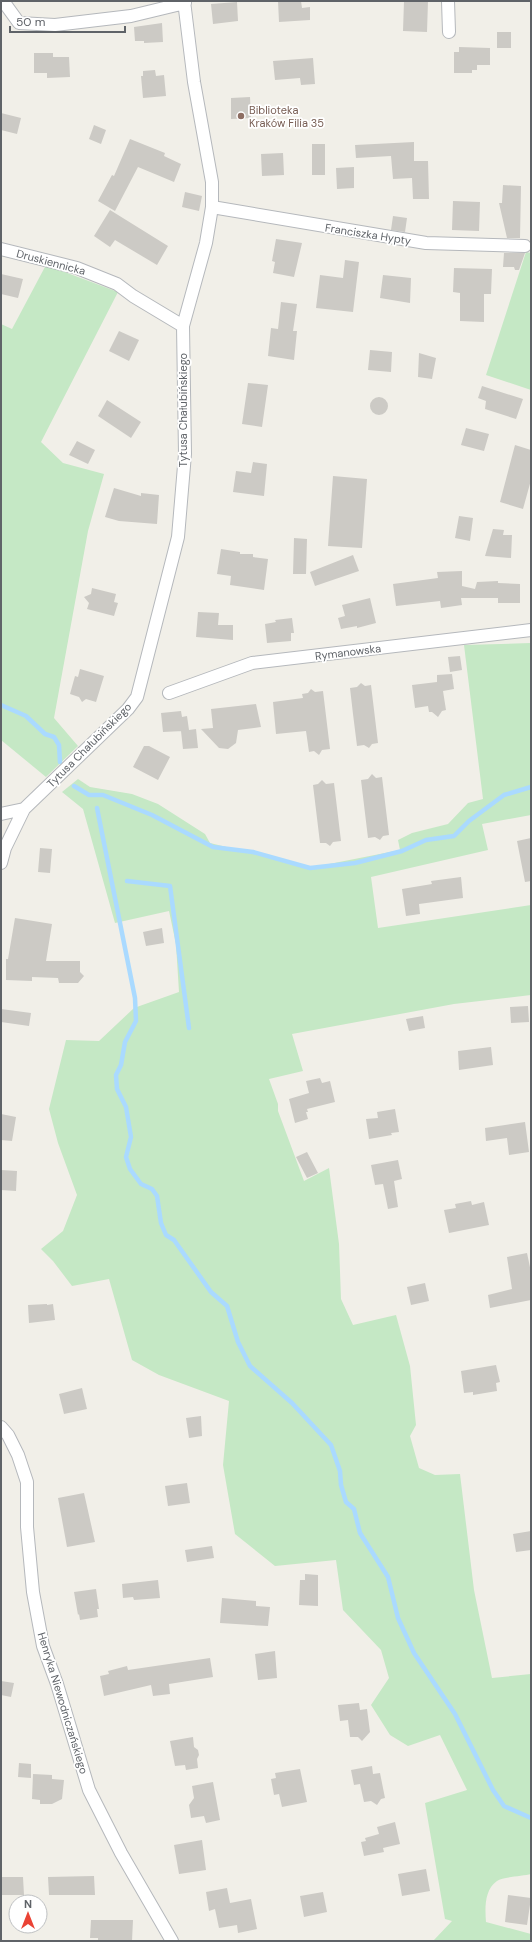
<svg xmlns="http://www.w3.org/2000/svg" width="532" height="1942" font-family="'DM Sans',sans-serif">
<style>
.green{fill:#c5e8c5}
.lines{fill:none;stroke-linecap:round;stroke-linejoin:round}
.stream{stroke:#aadaff;stroke-width:4.5}
.building{fill:#cccac5}
.street-casing{stroke:#b5b8bc;stroke-width:14}
.street{stroke:#fff;stroke-width:12}
.education-dot{fill:#8d6e63;stroke:#fff;stroke-width:1.5}
.labels{text-anchor:middle;stroke-width:3.5;stroke-linejoin:round;paint-order:stroke}
.education-label{font-size:11px;fill:#785e54;stroke:#fff;text-anchor:start}
.street-label{font-size:11px;fill:#5f6368;stroke:#fff}
</style>
<rect width="100%" height="100%" fill="#f1efe8"/>
<path class="green" d="M526,252L531,253V390L486,375Z
M46,265L118,292L41,442L63,463L104,474L88,531L54,718L78,746L46,777L1,740V324L12,329Z
M531,643V815L482,824L488,850L371,877L378,928L531,905V995L454,1004L292,1034L303,1071L269,1079L278,1104V1111L304,1181L329,1168L339,1244L341,1299L353,1325L396,1315L410,1366L416,1425L410,1436L419,1468L435,1475L460,1474L474,1590L492,1678L531,1674V1874C523,1876 503,1877 497,1881C484,1890 485,1909 486,1922L531,1934V1941H433L452,1921L445,1919L425,1803L467,1790L440,1735L408,1746L390,1735L371,1705L389,1678L381,1650L343,1610L336,1560L275,1566L235,1534L223,1465L229,1401L159,1375L132,1360L109,1279L72,1286L53,1261L41,1249L63,1231L77,1195L58,1143L49,1109L66,1040L99,1041L134,1008L179,992L176,944L169,911L115,923L83,809L62,792L78,779L90,787L132,794L158,804L205,834L210,843L284,861L314,867L400,850L398,840L412,833L448,824L468,803L483,799L464,645Z"/>
<g class="lines">
<path class="stream" d="M1,705L26,716L45,734L54,737L59,745L60,762
M74,786L89,795H103L152,815L213,847L253,852L310,868L355,863L402,851L426,840L454,836L469,821L504,795L531,787
M97,808L135,998L136,1021L125,1042L121,1065L116,1075L117,1089L126,1107L131,1137L126,1157L130,1169L141,1184L152,1189L157,1196L161,1223L166,1235L174,1240L211,1292L227,1306L238,1342L250,1366L292,1403L331,1445L340,1471L341,1485L346,1502L354,1509L360,1533L388,1577L398,1618L414,1653L455,1714L493,1790L504,1806L531,1818
M127,881L170,886L189,1028"/>
</g>
<path class="building" d="M278,1H301L302,8L310,7V20L279,22Z
M404,1H428L427,32L403,31Z
M237,2L238,21L213,24L211,4Z
M162,23L163,42L144,43V41H135L134,27Z
M497,32H511V48H497Z
M459,47L490,48V65H477V70H472V73H454V52H459Z
M34,53H53V57H69L70,77L47,78V73H34Z
M313,58L315,84L301,85L300,78L275,80L273,61Z
M155,70L156,76L164,75L166,96L143,98L141,76H143V71Z
M250,97L251,118L231,119V98Z
M1,113L21,118L17,134L1,130Z
M94,125L106,130L101,144L89,139Z
M130,139L165,153L164,156L181,164L174,182L138,167L115,211L98,201L112,175L114,176Z
M414,142V161H428L429,199H413L412,178L393,179L391,156L356,158L355,145Z
M312,144H325V175H312Z
M283,153L284,175L262,176L261,154Z
M354,167V188L337,189L336,168Z
M503,185L521,186L520,238H507L499,203H502Z
M185,192L202,196L199,211L182,207Z
M453,201L480,202L479,231L452,230Z
M110,210L168,246L157,265L115,240L110,247L94,236Z
M393,216L407,218L405,232L391,230Z
M276,239L302,243L294,277L273,273L275,262L272,261Z
M504,253H525L519,270H515L514,267H503Z
M345,260L359,262L353,312L316,308L320,275L343,278Z
M454,268L492,269L491,294H484V322L460,321V293L453,292Z
M1,274L23,279L18,298L1,294Z
M383,275L411,278L410,303L380,298Z
M281,302L297,304L293,331H297L294,360L268,356L271,328L278,329Z
M119,331L139,340L129,361L109,351Z
M370,350L392,352L391,372L368,370Z
M419,353L436,358L432,379L418,377Z
M248,383L268,385L262,427L242,424Z
M482,386L523,399L516,419L485,409L486,401L478,398Z
M370 406a9 9 0 1 1 18 0a9 9 0 1 1-18 0Z
M107,400L141,422L131,438L98,416Z
M466,428L489,434L484,451L461,445Z
M77,441L95,450L88,464L69,455Z
M515,445L531,450V480L523,509L500,502Z
M253,462L267,464L264,496L233,492L236,471L251,473Z
M333,476L367,479L362,548L328,546Z
M114,488L141,496V493L159,495L157,524L119,521L105,517Z
M459,516L473,518L470,541L455,538Z
M493,529L504,530L503,535H512L511,558L485,556Z
M294,538L307,539L306,574H293Z
M221,549L240,552V554H253V557L268,559L264,590L230,585L231,576L217,574Z
M353,555L359,571L315,586L310,572Z
M462,571V586L475,589L477,582L498,581V583L520,584V603H498V598H461L462,605L441,608L440,601L396,606L393,584L438,578L437,572Z
M92,588L116,594L114,602L118,603L114,616L87,609L89,603L84,597L91,594Z
M370,598L376,623L357,628V626L341,629L338,618L345,616L342,605Z
M198,612L219,613L218,625H233V640L196,637Z
M292,618L294,633H291V641L267,643L265,624L276,622L275,620Z
M460,656L462,670L450,672L448,657Z
M80,669L104,676L96,702L86,699L82,702L79,697L70,694L75,676L78,677Z
M452,674L454,689L443,691L446,710L442,711L438,717L432,712H429L428,706L415,708L412,685L437,682V675Z
M361,683L365,686L371,685L378,743L372,744L369,748L364,745L357,746L353,714L350,688L357,687Z
M311,689L315,692L323,691L330,749L322,750L319,755L314,751L309,752L306,731L276,734L273,702L303,698L302,694L308,693Z
M256,704L261,727L238,730L236,743L228,749L219,748L201,729L213,728L211,709Z
M181,711L182,717L187,716L189,730L196,729L198,748L183,749L181,731H183L163,732L161,713Z
M144,746H149L170,757L158,780L133,767Z
M372,774L376,778L382,777L389,835L383,836L380,840L375,837L368,838L361,780L368,779Z
M322,780L326,784L334,783L341,841L333,842L330,846L326,843H320L313,785L318,784Z
M531,838V881L525,882L517,841Z
M40,848L52,849L50,873L38,872Z
M461,877L463,898L419,904L420,914L406,916L402,889L432,884L431,881Z
M15,918L52,924L46,961H80V972L84,976L78,983H59L58,978L32,977V981L6,980V959H8Z
M162,928L164,943L146,946L143,932Z
M528,1006L529,1022L511,1023L510,1007Z
M1,1009L31,1013L29,1026L1,1022Z
M423,1016L425,1028L409,1031L406,1019Z
M491,1047L493,1065L459,1070L458,1051Z
M320,1078L322,1083L330,1081L335,1102L307,1109L308,1112H306L308,1119L295,1123L289,1099L309,1093L306,1081Z
M395,1109L399,1132L391,1133L392,1135L369,1139L366,1119L378,1118L377,1112Z
M1,1114L16,1117L12,1141L1,1140Z
M525,1122L529,1152L509,1155L507,1138L486,1141L485,1128Z
M307,1152L318,1173L307,1178L296,1157Z
M398,1160L402,1179L394,1181L398,1207L388,1209L383,1184L375,1185L371,1165Z
M1,1170L17,1171L16,1191L1,1190Z
M471,1201L472,1205L484,1202L489,1225L449,1233L444,1210L456,1208L455,1204Z
M527,1253L531,1272V1300L490,1308L488,1295L512,1289L507,1257Z
M425,1283L429,1301L411,1305L407,1287Z
M47,1304V1305L53,1304L55,1320L29,1323L28,1305Z
M496,1365L500,1382L496,1383L497,1391L473,1395V1392L464,1393L461,1371Z
M82,1388L87,1409L64,1414L59,1394Z
M201,1416L202,1436L189,1438L186,1418Z
M187,1483L190,1503L168,1506L165,1486Z
M84,1493L95,1542L67,1547L58,1498Z
M531,1531V1550L516,1552L513,1534Z
M212,1546L214,1558L187,1562L185,1550Z
M305,1574L318,1575V1606L299,1605L300,1580H305Z
M158,1580L160,1598L134,1600L133,1597L123,1598L122,1584Z
M96,1589L99,1609H97L98,1617L80,1620L79,1614L78,1615L74,1592Z
M222,1598L256,1601V1606L270,1607L268,1626L220,1623Z
M275,1651L277,1678L258,1680L255,1654Z
M210,1658L213,1677L169,1684L170,1694L153,1696L151,1685L104,1696L100,1676L109,1674L108,1671L127,1666L128,1670Z
M1,1681L14,1683L11,1697L1,1695Z
M359,1703L360,1710L367,1709L370,1732L362,1741L358,1737H350L348,1720L340,1721L338,1705Z
M193,1737L194,1747L198,1750L199,1755L197,1759L198,1768L186,1770L185,1765L175,1766L170,1741Z
M19,1763L31,1764V1778L18,1777Z
M372,1766L373,1774L380,1773L385,1798L381,1799L377,1805L371,1801L364,1802L360,1784L354,1785L351,1770Z
M300,1769L307,1802L282,1807L279,1794L274,1795L271,1779L276,1778L275,1773Z
M33,1774L52,1775V1779L64,1780L62,1799L52,1804H40V1800L32,1799Z
M213,1782L220,1820L206,1823L204,1816L191,1818L189,1805L194,1798L192,1786Z
M395,1822L400,1844L383,1848L384,1852L364,1856L361,1842L366,1841L365,1838L379,1834L377,1827Z
M202,1840L206,1870L179,1874L174,1845Z
M426,1869L430,1891L402,1896L398,1874Z
M94,1876L95,1895H49L48,1877Z
M1,1877H23L24,1895H1Z
M227,1888L230,1903L251,1899L257,1929L238,1933L237,1925L219,1928L215,1909L209,1911L206,1892Z
M323,1892L327,1912L304,1917L300,1896Z
M508,1895L531,1898L527,1925L505,1922Z
M91,1920H133L132,1941H98V1938H90Z"/>
<g class="lines">
<g class="street-casing">
<path id="street" d="M3,1L19,23L55,25L131,16L185,3
M448,1L449,32
M212,207L426,243L525,246
M1,249L77,268L117,284L133,296L183,326
M169,693L252,663L531,630
M1,814L24,809
M1,863L5,848L24,809L128,709L137,697L178,537L185,454L183,326L206,243L212,207V182L194,82L184,1
M1,1427L8,1435L18,1455L27,1482V1527L33,1592L43,1646L57,1684L89,1790L121,1853L172,1941"/>
</g>
<use href="#street" class="street"/>
</g>
<circle class="education-dot" cx="241" cy="116" r="4"/>
<g class="labels">
<g class="education-label">
<text x="249" y="114">Biblioteka<tspan x="249" dy="13">Kraków Filia 35</tspan></text>
</g>
<g class="street-label">
<text transform="translate(368 234) rotate(9)" y="4">Franciszka Hypty</text>
<text transform="translate(51 262) rotate(15)" y="4">Druskiennicka</text>
<text transform="translate(183 410) rotate(-90)" y="4">Tytusa Chałubińskiego</text>
<text transform="translate(348 652) rotate(-7)" y="4">Rymanowska</text>
<text transform="translate(89 745) rotate(-45)" y="4">Tytusa Chałubińskiego</text>
<text transform="translate(63 1703) rotate(73)" y="4">Henryka Niewodniczańskiego</text>
</g>
</g>
<rect width="532" height="1942" fill="none" stroke="#5f6368" stroke-width="4"/>
<g transform="translate(28 1914)"><circle r="19" fill="#ffffff" stroke="#bfc1c3"/>
<path d="M0-3L7 15L0 10L-7 15Z" fill="#ea4335"/>
<text y="-6" font-size="11" font-weight="bold" text-anchor="middle" fill="#5f6368">N</text>
</g>
<path d="M10 26v6h115v-6" fill="none" stroke="#5f6368" stroke-width="2"/>
<text x="16" y="26" font-size="12" fill="#5f6368" stroke="#ffffff" stroke-width="3" paint-order="stroke">50 m</text>
</svg>
